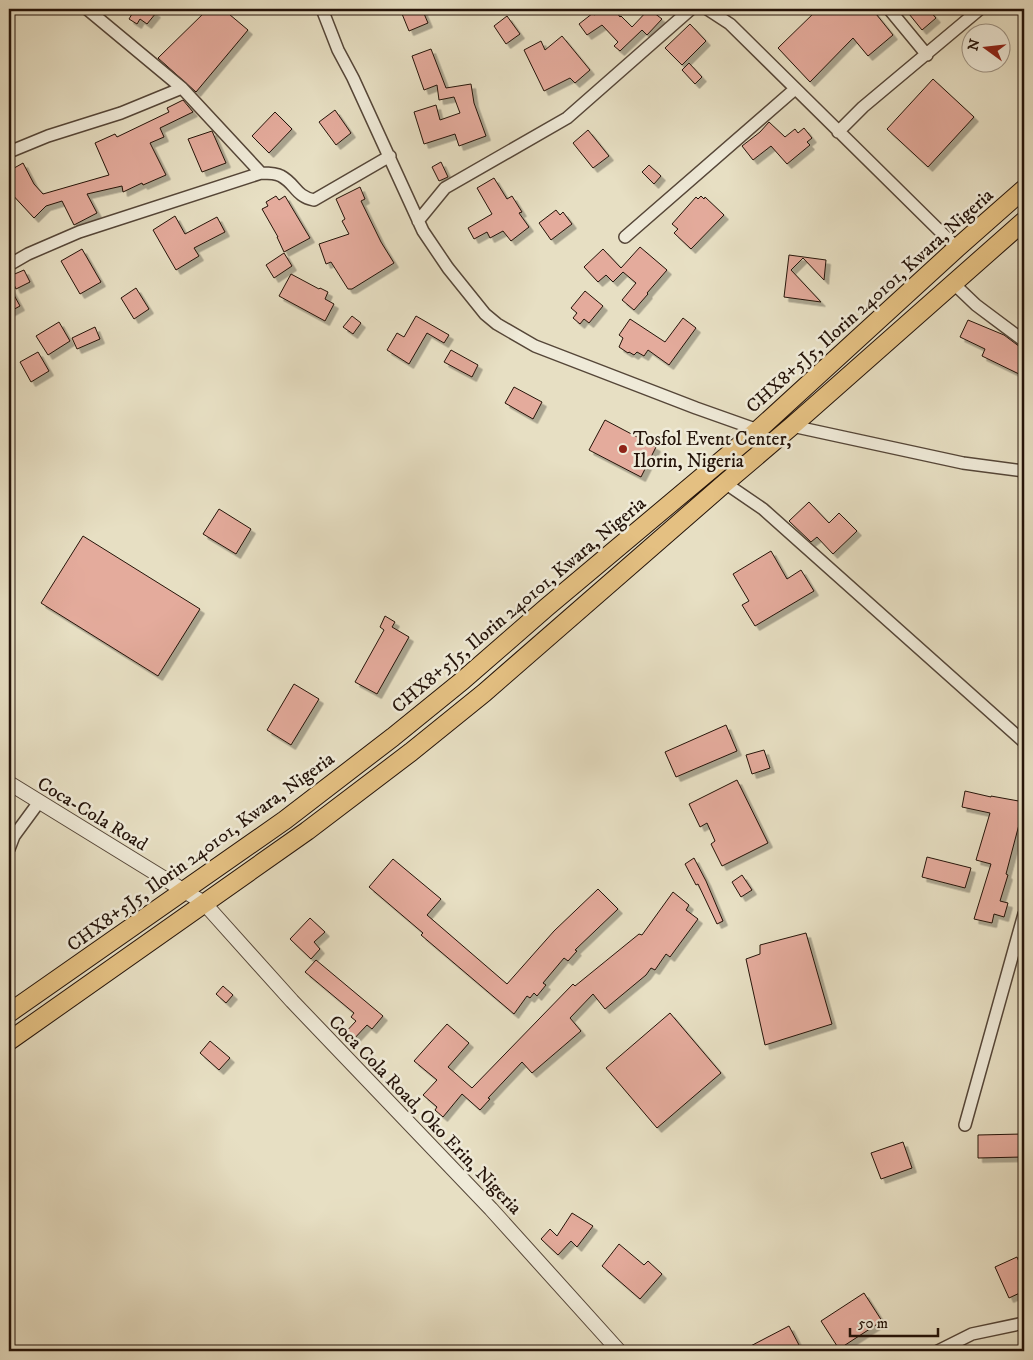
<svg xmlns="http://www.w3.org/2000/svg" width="1033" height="1360" font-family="'IM FELL DW Pica',serif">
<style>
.building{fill:#e4ab9c;stroke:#241309;filter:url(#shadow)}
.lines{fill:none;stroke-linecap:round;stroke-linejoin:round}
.minor-casing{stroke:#554638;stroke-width:14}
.tertiary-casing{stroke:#554638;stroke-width:16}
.primary-casing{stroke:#241309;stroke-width:20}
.minor{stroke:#efead8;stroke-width:11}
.tertiary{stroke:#efead8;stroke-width:14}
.primary{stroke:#e4c082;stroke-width:18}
.poi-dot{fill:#8f2418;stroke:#efead8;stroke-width:2}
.labels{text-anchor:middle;stroke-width:5;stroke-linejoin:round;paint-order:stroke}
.street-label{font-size:19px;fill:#241309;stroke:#efead8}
.poi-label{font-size:19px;fill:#241309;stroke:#efead8;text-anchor:start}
</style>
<defs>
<filter id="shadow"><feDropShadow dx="4.5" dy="4.5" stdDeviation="0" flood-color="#0004"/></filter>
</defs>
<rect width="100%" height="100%" fill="#e7dfc3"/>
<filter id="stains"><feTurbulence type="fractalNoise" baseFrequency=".004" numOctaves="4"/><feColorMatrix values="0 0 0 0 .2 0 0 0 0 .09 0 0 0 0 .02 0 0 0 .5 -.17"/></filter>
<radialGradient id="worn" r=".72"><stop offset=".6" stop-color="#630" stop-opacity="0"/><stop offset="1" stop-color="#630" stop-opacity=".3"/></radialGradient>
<path class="building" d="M125,9H150L156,13L147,24L140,19L137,24L129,19L132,14Z
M208,9H223L248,30L196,92L158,58Z
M400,9H422L428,23L409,31Z
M604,9H614L620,17L621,16L632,27L649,9L662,19L647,35L642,30L620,51L614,46L618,42L602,25L587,35L579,24L593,13L594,15Z
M818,9H872L893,35L868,56L853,38L810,82L778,48Z
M905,9H928L936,18L922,30Z
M507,16L520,34L506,44L494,26Z
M690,24L706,41L682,65L665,48Z
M562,36L590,70L575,83L570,78L544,91L524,50L541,41L545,50Z
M431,49L446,88L471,84L474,103L486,136L459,146L455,134L424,144L414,112L436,105L440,120L460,113L454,97L439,100L437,85L424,90L412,56Z
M689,63L702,77L695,84L682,70Z
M933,79L974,117L928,167L887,129Z
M183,100L193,112L160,128L164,137L150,143L166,175L143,185L142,183L123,192L122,186L87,194L97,213L74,225L62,201L46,206L34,218L9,191V171L23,163L34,184L43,194L109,175L95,143L115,134L117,137L169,112L167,108Z
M335,110L351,133L336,145L319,122Z
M275,112L292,129L269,153L252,136Z
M769,122L785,137L795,129L798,133L804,128L812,138L807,142L810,145L787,164L771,146L753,160L742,146L760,132Z
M588,130L609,156L593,168L573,143Z
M212,131L226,163L202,172L188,139Z
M441,162L448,177L439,181L432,167Z
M649,165L661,176L654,184L642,172Z
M494,178L507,199L512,196L522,212L519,213L529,227L511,241L503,231L490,238L487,232L474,239L468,228L492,214L477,188Z
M360,187L365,199L361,201L381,242L394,263L352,289H348L331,262L326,264L319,244L349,234L342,221L345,219L336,199Z
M276,196L279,200L285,196L310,238L284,252L277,237H278L262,209L268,206L266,202Z
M701,196L704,199L705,197L724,215L691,249L674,233L678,229L672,224L696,197L698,199Z
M556,210L560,215L563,212L572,224L551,240L539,223Z
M175,216L185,234L217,217L225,232L194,248L199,256L176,270L153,230Z
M640,247L667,270L647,293L648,294L634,310L622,300L636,283L623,272L613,282L606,275L598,282L584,267L603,249L621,268Z
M82,249L101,282L80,294L61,261Z
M284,253L292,266L274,278L266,265Z
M789,255L826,260L824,280L803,258L791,270L821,302L784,297Z
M24,270L30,282L16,289L10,276Z
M291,274L319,289L320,288L328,292L325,299L334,304L325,321L279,296Z
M9,286L20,306L9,312Z
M136,288L149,309L134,319L121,298Z
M585,291L603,306L589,323L584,319L580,324L573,318L577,313L571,308Z
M352,316L361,323L353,334L343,327Z
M416,316L449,335L444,343L427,333L409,364L387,350L397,333L404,337Z
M683,318L696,328L669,365L648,350L644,356L637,352L634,355L629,352L628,353L619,347L623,338L619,335L630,319L665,342Z
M968,320L1004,335L1020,347L1024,348V365L1019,374L982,356L985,349L960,337Z
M59,322L70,341L48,355L36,336Z
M95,327L100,339L77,349L72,338Z
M451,350L478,365L472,377L444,362Z
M38,352L49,371L31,382L20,362Z
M514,387L542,402L533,419L505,403Z
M605,420L656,447L641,477L589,450Z
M809,502L829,523L839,513L857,531L833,554L817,537L811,542L789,521Z
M219,509L251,529L236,554L203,534Z
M83,536L200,609L158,676L41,603Z
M771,551L787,579L801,570L814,591L755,626L742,605L749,601L733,574Z
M385,616L395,622L392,627L409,637L377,694L355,682L384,630L380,627Z
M294,684L319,699L291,745L267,730Z
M726,725L737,751L676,777L665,752Z
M764,750L770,768L752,774L746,755Z
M737,780L768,843L722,866L711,844L715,841L707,823L700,827L689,804Z
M965,791L991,797V796L1024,802V817H1021L1006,874L1008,875L1000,901L1008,903L1004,917L994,914L992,923L974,919L991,864L976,860L990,813L962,807Z
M927,857L971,868L965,888L922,877Z
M694,858L706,881L723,921L717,924L698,884L696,885L685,864Z
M393,859L441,899L427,915L507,984L554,931L598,889L618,909L575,950L577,951L568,961L564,958L543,983L546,985L537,996L534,993L530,998L527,996L514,1014L421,935L423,933L369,887Z
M742,875L752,890L741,897L732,882Z
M673,892L689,905L686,910L698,919L670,957L666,954L655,970L651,968L646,975L605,1009L593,994L570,1018L581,1031L532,1073L522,1062L488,1098L490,1099L480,1110L462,1094L443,1117L435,1110L437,1107L423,1095L437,1080L414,1061L447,1024L469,1043L448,1067L472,1088L573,984L575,986L639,934L642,935Z
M310,918L325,932L314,942L320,949L311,959L290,939Z
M806,933L832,1024L765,1045L746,959L760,954V945Z
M316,960L383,1016L372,1029L367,1025L351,1042L343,1035L356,1021L351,1017L354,1013L305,972Z
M223,986L233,995L226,1003L216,994Z
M670,1013L721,1073L657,1128L606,1068Z
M210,1041L230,1058L219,1070L200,1053Z
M1023,1134V1157L978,1158V1135Z
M903,1142L912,1168L881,1179L871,1153Z
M572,1213L593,1226L577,1247L571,1241L558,1255L541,1239L550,1229L557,1236Z
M619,1244L644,1265L648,1261L662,1274L640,1299L602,1266Z
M1017,1257L1024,1274V1291L1009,1298L995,1267Z
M864,1293L882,1321L839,1349L821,1321Z
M789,1326L799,1345L788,1351H741Z"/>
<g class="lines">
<g class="minor-casing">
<path id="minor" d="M87,9L182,88L261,173
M322,9L338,50L353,78L423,231L448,268L485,314L497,324L535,346L696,408L758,430
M707,9L730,24L957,248
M889,9L927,55
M838,132L863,107L980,9
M9,152L48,136L121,113L182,88
M418,221L445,188L567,118L691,9
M625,237L795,89
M9,265L28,254L79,232L261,173C267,173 276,173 281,176C296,184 295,196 314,200L390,156
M954,284L976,305L1024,341
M792,426L963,463L1024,471
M725,483L763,509L1024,742
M9,849L14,836L39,802
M965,1125L1024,914
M938,1351L972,1334L1024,1323"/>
</g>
<g class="tertiary-casing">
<path id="tertiary" d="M9,783L204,903L292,1001L491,1209L619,1351"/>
</g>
<g class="primary-casing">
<path id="primary" d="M9,1013L285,820L393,737L462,681L547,607L758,430L957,248L1024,189
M9,1041L307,831L411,752L484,693L725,483L792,426L1024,221"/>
</g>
<use href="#minor" class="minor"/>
<use href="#tertiary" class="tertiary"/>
<use href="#primary" class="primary"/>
</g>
<circle class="poi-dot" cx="623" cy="449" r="5"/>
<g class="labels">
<g class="street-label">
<text transform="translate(869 300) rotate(-42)" y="7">CHX8+5J5, Ilorin 240101, Kwara, Nigeria</text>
<text transform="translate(518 604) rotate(-40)" y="7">CHX8+5J5, Ilorin 240101, Kwara, Nigeria</text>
<text transform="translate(93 813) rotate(31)" y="7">Coca-Cola Road</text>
<text transform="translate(200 851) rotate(-36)" y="7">CHX8+5J5, Ilorin 240101, Kwara, Nigeria</text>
<text transform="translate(426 1114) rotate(46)" y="7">Coca Cola Road, Oko Erin, Nigeria</text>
</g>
<g class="poi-label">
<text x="633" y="445">Tosfol Event Center,<tspan x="633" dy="22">Ilorin, Nigeria</tspan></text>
</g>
</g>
<rect width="1033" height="1360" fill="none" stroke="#e7dfc3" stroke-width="30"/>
<rect x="10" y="10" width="1013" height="1340" fill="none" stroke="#241309" stroke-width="2.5"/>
<rect x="15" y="15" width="1003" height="1330" fill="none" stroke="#241309"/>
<g transform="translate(986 48) rotate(285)"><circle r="24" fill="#efead8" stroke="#9e9485"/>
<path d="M0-4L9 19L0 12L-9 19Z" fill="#8f2418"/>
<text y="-8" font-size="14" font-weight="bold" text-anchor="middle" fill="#241309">N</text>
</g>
<path d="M850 1328v8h88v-8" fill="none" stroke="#241309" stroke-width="2.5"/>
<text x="858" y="1328" font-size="15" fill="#241309" stroke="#efead8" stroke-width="4" paint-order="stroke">50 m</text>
<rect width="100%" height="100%" filter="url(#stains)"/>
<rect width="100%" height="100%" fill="url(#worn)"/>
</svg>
